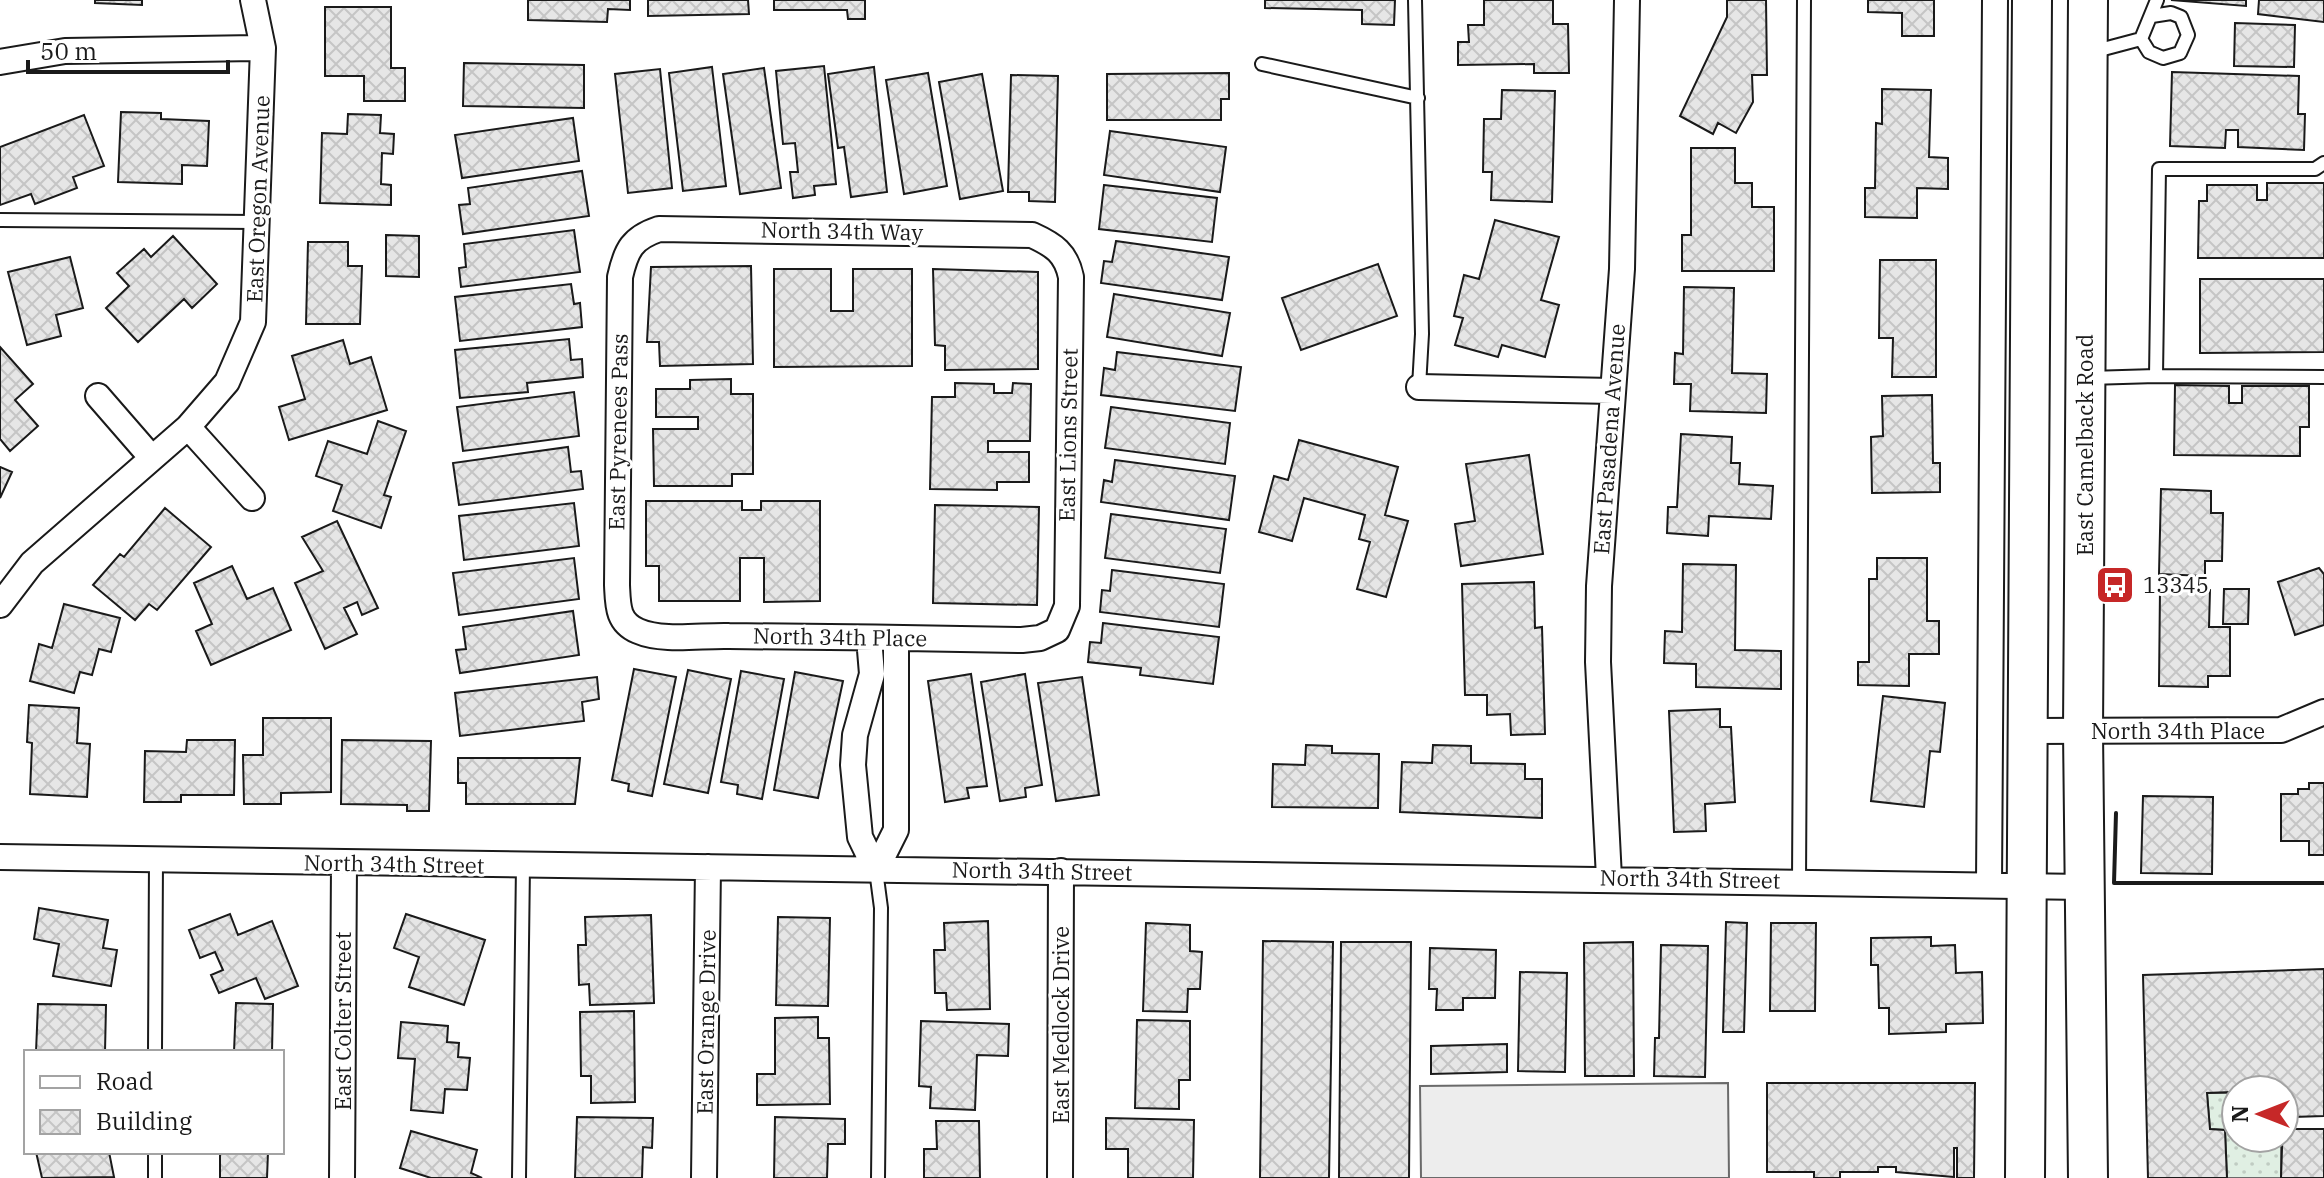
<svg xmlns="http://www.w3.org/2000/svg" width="2324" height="1178" font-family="'IBM Plex Serif',serif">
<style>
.grass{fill:url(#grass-dots);stroke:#6a6a6a;stroke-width:2}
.parking{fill:#ededed;stroke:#6a6a6a;stroke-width:2}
.building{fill:url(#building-cross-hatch);stroke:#1a1a1a;stroke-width:2}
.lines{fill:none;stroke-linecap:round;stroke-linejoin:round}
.lane-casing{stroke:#1a1a1a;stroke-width:16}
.street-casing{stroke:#1a1a1a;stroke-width:28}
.primary-casing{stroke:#1a1a1a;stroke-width:42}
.lane{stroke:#fff;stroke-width:12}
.street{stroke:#fff;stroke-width:24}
.primary{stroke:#fff;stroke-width:38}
.wall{stroke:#1a1a1a;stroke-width:4}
.labels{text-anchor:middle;stroke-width:6;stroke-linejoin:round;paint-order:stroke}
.street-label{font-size:22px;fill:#1a1a1a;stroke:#fff}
.poi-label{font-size:22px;fill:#1a1a1a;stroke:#fff;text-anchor:start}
</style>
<defs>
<pattern id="grass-dots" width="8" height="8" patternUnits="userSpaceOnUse" patternTransform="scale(2)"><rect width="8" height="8" fill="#e0efe3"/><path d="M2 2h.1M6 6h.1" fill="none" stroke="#c0ccc2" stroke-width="1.8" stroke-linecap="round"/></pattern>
<pattern id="building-cross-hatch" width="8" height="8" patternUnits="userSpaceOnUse" patternTransform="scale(2)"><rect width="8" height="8" fill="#e6e6e6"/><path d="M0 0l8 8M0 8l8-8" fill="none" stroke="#c5c5c5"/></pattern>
</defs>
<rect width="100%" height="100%" fill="#fff"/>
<path class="grass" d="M2207,1093H2236V1138H2281V1178H2227L2225,1130L2210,1129Z"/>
<path class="parking" d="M1728,1083L1729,1178H1421L1420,1086Z"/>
<path class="building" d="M95,0H142V5L95,3Z
M528,0H630V10L608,9L607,22L528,20Z
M648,0H748L749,14L648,16Z
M774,0H865V19H848L847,10H774Z
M1265,0H1395L1394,25L1362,24V10L1265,8Z
M1484,0H1553V24H1568L1569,73H1534V64L1458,65V42H1469L1468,25H1484Z
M1727,0H1766L1767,75H1752L1753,102L1736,133L1718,123L1713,134L1680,116L1727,17Z
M1868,0H1934V36H1902V13L1868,12Z
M2171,0H2246V6Z
M2259,0H2324V22L2258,14Z
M325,7H391V68H405V101H364V76H325Z
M2235,23L2295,25L2294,67L2234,66Z
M464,63L584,65V108L463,106Z
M824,66L836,184L814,186L815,195L793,198L790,172H798L795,143L783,144L776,71Z
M712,67L726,186L683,191L669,73Z
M874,67L887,192L851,197L844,147L838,148L828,74Z
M764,68L781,188L740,194L723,74Z
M660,69L672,188L628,193L615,74Z
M2172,72L2299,76L2298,114H2305L2304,150L2238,147V130H2226L2225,148L2170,146Z
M928,73L947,186L904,194L886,80Z
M1229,73V99H1221V120H1107V74Z
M982,74L1003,191L960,199L939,82Z
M1011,75L1058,76L1055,202L1029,201V192H1008Z
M1882,89L1931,90L1929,157L1948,158V189L1917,188V218L1865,217V188H1875L1876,123L1882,124Z
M1502,90L1555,91L1552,202L1491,200L1492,172H1483L1484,119H1501Z
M121,112L161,113V119L209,121L207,166L182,165V184L118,182Z
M348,114L381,115L380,133L394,134L393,154L382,153L381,184L391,185V205L320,203L322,133L347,134Z
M84,115L104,166L73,177L77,188L35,204L31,194L0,205V147Z
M573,118L579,161L462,178L455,135Z
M1110,131L1226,147L1220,192L1104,175Z
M1691,148H1735V183H1752V207H1774V271H1682V235H1691Z
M582,171L589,216L463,234L459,205L470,204L468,188Z
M2267,183H2324V258H2198L2199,201H2207V185H2257V200H2267Z
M1104,185L1217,198L1212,242L1099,229Z
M1495,220L1559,237L1541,300L1559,305L1545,357L1502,345L1498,357L1455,345L1463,318L1454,316L1464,275L1479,279Z
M574,230L580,272L461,287L459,268L466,267L464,244Z
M386,235L419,236V277L386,276Z
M173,236L217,284L192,308L184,299L138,342L106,308L129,286L117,273L144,249L151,257Z
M1116,241L1229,257L1222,300L1101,283L1104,261L1112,262Z
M308,242H348V266H362L360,324H306Z
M70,257L83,308L56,315L61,336L27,345L8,272Z
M1880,260H1936V377H1892L1893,338H1879Z
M1378,264L1397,316L1301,350L1282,298Z
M751,266L753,364L660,366L659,342H647L651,267Z
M774,269H831V311H853V269H912V366L774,367Z
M933,269L1038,272V369L945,370V346L935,345Z
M2200,279H2324V352L2200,353Z
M571,284L574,304L580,303L582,327L460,341L455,297Z
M1684,287L1734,288L1732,373L1767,374L1766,413L1690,411L1691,384H1674L1675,353L1683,354Z
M1114,294L1230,313L1222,356L1107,337Z
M569,339L571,360L582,359L583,377L527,383L528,392L460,398L455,350Z
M343,340L350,364L371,357L387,410L289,440L279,407L305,399L292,356Z
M0,347L33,384L15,400L38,426L10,451L0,439Z
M1117,352L1241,367L1235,411L1101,395L1104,368L1115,370Z
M731,379V394H753V474H732V486H654L653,429H698V417H656V389H690V380Z
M955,383L994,384V393H1012L1013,383L1031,384L1030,441H988V452H1029V482H997V490L930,489L932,397H955Z
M2175,385L2229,386V403H2242V386H2309V427H2300V456L2174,455Z
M574,392L579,436L463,451L457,407Z
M1932,395L1933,463H1940V492L1872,493L1871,437L1883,436L1882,396Z
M1111,407L1230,423L1225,464L1105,448Z
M378,421L406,431L384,495L391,497L381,528L333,511L342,485L316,476L328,441L367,454Z
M1681,434L1732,437L1731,463H1740L1739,484L1773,486L1771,519L1709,516L1708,536L1667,533L1668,507H1677Z
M1299,440L1398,467L1385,515L1408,521L1386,597L1357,589L1370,542L1359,539L1365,515L1304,498L1292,541L1259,532L1274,476L1288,480Z
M568,447L571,472L581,471L583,489L459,505L453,463Z
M1529,455L1543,554L1461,566L1455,524L1475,521L1466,464Z
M1115,460L1235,476L1229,520L1101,502L1104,480L1112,482Z
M0,467L12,472L0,498Z
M2161,489L2211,491V513H2223L2222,561H2205V576L2159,574Z
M646,501H742V510H761V501H820V601L764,602V558H740V601H659V566H646Z
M574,503L579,546L464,560L459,516Z
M935,505L1039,507L1037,605L933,603Z
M165,508L211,547L157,610L149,604L135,620L93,585L120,554L124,557Z
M1111,514L1226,529L1220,573L1105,558Z
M337,521L378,608L362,615L357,602L344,608L357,634L325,649L295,583L323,571L302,537Z
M574,558L579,599L459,615L453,573Z
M1877,558H1927V621H1939V654H1909V686L1858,685V662H1869V579H1877Z
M1683,564L1736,565L1735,650L1781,651V689L1696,687V664L1664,663L1665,631L1682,632Z
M232,566L247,599L273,588L291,630L211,665L196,631L212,624L194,583Z
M2319,568L2324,574V625L2295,635L2278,582Z
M1112,570L1224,584L1219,627L1100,612L1102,590L1110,591Z
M1534,582L1535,628L1542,627L1545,734L1511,735L1510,714L1487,715V695H1465L1462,584Z
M2160,589L2210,590L2209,627H2230V676H2208V687L2159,686Z
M2224,589H2249L2248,624H2223Z
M64,604L120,618L111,652L99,649L92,675L80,672L74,693L30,681L39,644L52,648Z
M573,611L579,655L460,673L456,650L466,649L463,627Z
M1103,623L1219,637L1213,684L1140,675L1141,668L1088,662L1090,642L1101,643Z
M634,669L676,677L652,796L628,791L629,784L612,780Z
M688,670L731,679L708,793L664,784Z
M741,671L784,679L762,799L737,794L738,785L721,782Z
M795,672L843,681L818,798L774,790Z
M971,674L987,786L967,788L969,798L945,802L928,681Z
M1025,674L1042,785L1025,788L1026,797L1000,801L981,682Z
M597,677L599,699L582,702L584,721L460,736L455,693Z
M1082,677L1099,795L1056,801L1038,683Z
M1883,696L1945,703L1940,752L1930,751L1924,807L1871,801Z
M29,705L79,708L77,743L90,744L87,797L30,794L32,743L27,742Z
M1720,709V727H1731L1735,802L1705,804L1706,831L1674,832L1669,711Z
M263,718H331V792L281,793V804H244L243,755H263Z
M187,740H235L234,795H181V802H144L145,751L186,752Z
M342,740L431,741L429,811H407V805L341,804Z
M1306,745L1332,746V753L1379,754L1378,808L1272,807L1273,764L1305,765Z
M1433,745L1471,746V763L1525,764V779H1542V818L1400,812L1402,762L1432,763Z
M458,758H580L575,804H466V783H458Z
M2309,783H2324V855H2309V841H2281V794H2298V789H2309Z
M2143,796L2213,797L2212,874L2141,873Z
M39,908L108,920L103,948L117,950L111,986L53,976L59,944L34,939Z
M230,914L238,935L272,921L298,986L265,999L256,978L219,993L211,975L223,970L215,952L200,958L189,930Z
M406,914L485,940L464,1005L409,987L419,957L394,948Z
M651,915L654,1003L590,1005L589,984L579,985L578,945H586L585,917Z
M778,917L830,918L828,1006L776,1005Z
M988,921L990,1009L947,1010L946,993H935L934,950H945L944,923Z
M1726,922L1747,923L1744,1032H1723Z
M1146,923L1190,925V951L1202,952L1200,989H1188L1187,1012L1143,1011Z
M1771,923H1816L1815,1011H1770Z
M1931,937V946L1955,945L1956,973L1982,972L1983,1023L1946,1024V1032L1889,1034V1008H1879L1878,965H1871V938Z
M1263,941L1333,942L1329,1178H1260Z
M1341,942H1411L1409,1178H1339Z
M1633,942L1634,1076H1585L1584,943Z
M1661,945L1708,946L1705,1077L1654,1076L1655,1038H1659Z
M1430,948L1496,950L1495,998H1463V1010H1436L1437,989H1429Z
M2324,969V1116L2293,1117V1129H2324V1178H2281L2284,1090L2207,1093L2210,1129L2225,1130L2227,1178H2148L2143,975Z
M1520,972L1567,973L1565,1072L1518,1071Z
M236,1003L273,1004L272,1052H234Z
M38,1004L106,1005L105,1052H36Z
M634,1011L635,1102L591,1103V1076H581L580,1012Z
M818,1017V1038H829L830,1104L757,1105V1074H775V1018Z
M1137,1020L1190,1021V1080H1179V1109L1135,1108Z
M921,1021L1009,1024L1008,1056L977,1055L975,1110L930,1108L931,1087L919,1086Z
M401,1022L448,1026L447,1042L459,1043L458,1057L470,1058L467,1090L445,1089L443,1113L411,1110L415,1059L398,1058Z
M1507,1044V1072L1431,1074V1046Z
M1767,1083H1975L1974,1178H1957V1148H1954V1177L1896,1172V1167H1878V1172H1840V1178H1814V1172H1767Z
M577,1117L653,1118L652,1148L643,1147L642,1178H575Z
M775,1117L845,1119V1144H828L827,1178H774Z
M1106,1118L1194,1120L1193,1178H1128V1149H1106Z
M936,1121H979L980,1178H924V1149H937Z
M411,1131L477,1150L471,1173L482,1178H431L400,1168Z
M36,1152H109L114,1177L42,1178Z
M220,1152H268L267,1178H220Z"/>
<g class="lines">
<g class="lane-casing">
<path id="lane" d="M1415,0L1422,334L1419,387
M2141,39L2149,52L2163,58L2180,53L2188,35L2181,17L2171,13L2152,16
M2092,52L2141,39L2157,0
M1262,64L1418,98
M0,220L259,222
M2156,376L2324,377
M2089,378L2156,376L2159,169H2315L2324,163
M876,870L881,908L878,1178
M1799,882L1804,0
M155,1052L156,860
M155,1178V1152
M519,1178L523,865"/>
</g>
<g class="street-casing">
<path id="street" d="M0,62L65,51L263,48
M659,229L1032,235C1054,245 1066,253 1071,277L1067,606L1057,630L1040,638L1022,640C924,638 827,637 729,636C702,635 663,642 638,631C617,622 618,605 617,585L620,277C626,250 632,238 659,229Z
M1419,387L1613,391
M98,396L151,457
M188,427L252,498
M0,605L32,563L188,427L227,382L253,322L263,48L253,0
M869,638L872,674L855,735L853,765L860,837L876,870
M2028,731L2281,730L2324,712
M0,857L2085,887
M876,870L896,830V638
M1609,878L1598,662L1599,586L1622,269L1627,0
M1989,885L1995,0
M342,1178L344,864
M704,1178L708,867
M1060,1178L1061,871"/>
</g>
<g class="primary-casing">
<path id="primary" d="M2088,0L2083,731L2088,1178
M2025,1178L2032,0"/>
</g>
<use href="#lane" class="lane"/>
<use href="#street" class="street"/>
<use href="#primary" class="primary"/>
<path class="wall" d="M2116,813L2114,883H2324"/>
</g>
<defs>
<g id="bus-square" transform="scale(2)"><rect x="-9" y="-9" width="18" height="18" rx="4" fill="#c62828" stroke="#fff"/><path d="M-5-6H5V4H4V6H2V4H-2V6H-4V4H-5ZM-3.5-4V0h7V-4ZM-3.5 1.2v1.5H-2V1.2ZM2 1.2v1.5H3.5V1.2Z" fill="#fff"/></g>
</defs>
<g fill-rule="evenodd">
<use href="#bus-square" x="2115" y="585"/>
</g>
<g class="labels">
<g class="street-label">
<text transform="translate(258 199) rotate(-88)" y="8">East Oregon Avenue</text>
<text transform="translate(842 231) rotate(1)" y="8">North 34th Way</text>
<text transform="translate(618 432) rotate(-89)" y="8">East Pyrenees Pass</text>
<text transform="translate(1068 435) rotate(-89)" y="8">East Lions Street</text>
<text transform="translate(1609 439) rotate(-86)" y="8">East Pasadena Avenue</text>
<text transform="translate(2085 445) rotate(-90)" y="8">East Camelback Road</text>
<text transform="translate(840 637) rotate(1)" y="8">North 34th Place</text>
<text x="2178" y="739">North 34th Place</text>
<text transform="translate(394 864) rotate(1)" y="8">North 34th Street</text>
<text transform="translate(1042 871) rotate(1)" y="8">North 34th Street</text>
<text transform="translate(1690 879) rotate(1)" y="8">North 34th Street</text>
<text transform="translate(343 1021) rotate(-90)" y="8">East Colter Street</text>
<text transform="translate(706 1022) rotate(-89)" y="8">East Orange Drive</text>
<text transform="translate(1061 1025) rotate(-90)" y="8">East Medlock Drive</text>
</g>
<g class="poi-label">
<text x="2143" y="593">13345</text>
</g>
</g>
<rect x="24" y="1050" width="260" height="104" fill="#ffffff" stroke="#a3a3a3" stroke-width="2"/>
<rect x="40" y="1076" width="40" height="12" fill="#ffffff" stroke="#a3a3a3" stroke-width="2"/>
<text x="96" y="1090" font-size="24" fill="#1a1a1a">Road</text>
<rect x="40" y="1110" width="40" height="24" fill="url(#building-cross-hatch)" stroke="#a3a3a3" stroke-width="2"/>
<text x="96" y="1130" font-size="24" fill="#1a1a1a">Building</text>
<g transform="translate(2260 1114) rotate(270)"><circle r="38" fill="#ffffff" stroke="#a3a3a3" stroke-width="2"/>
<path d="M0-6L14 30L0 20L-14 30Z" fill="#c62828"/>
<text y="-12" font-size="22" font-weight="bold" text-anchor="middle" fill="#1a1a1a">N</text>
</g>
<path d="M28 60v12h200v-12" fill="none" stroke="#1a1a1a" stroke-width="4"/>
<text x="40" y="60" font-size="24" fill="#1a1a1a" stroke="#ffffff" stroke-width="6" paint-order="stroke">50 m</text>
</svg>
